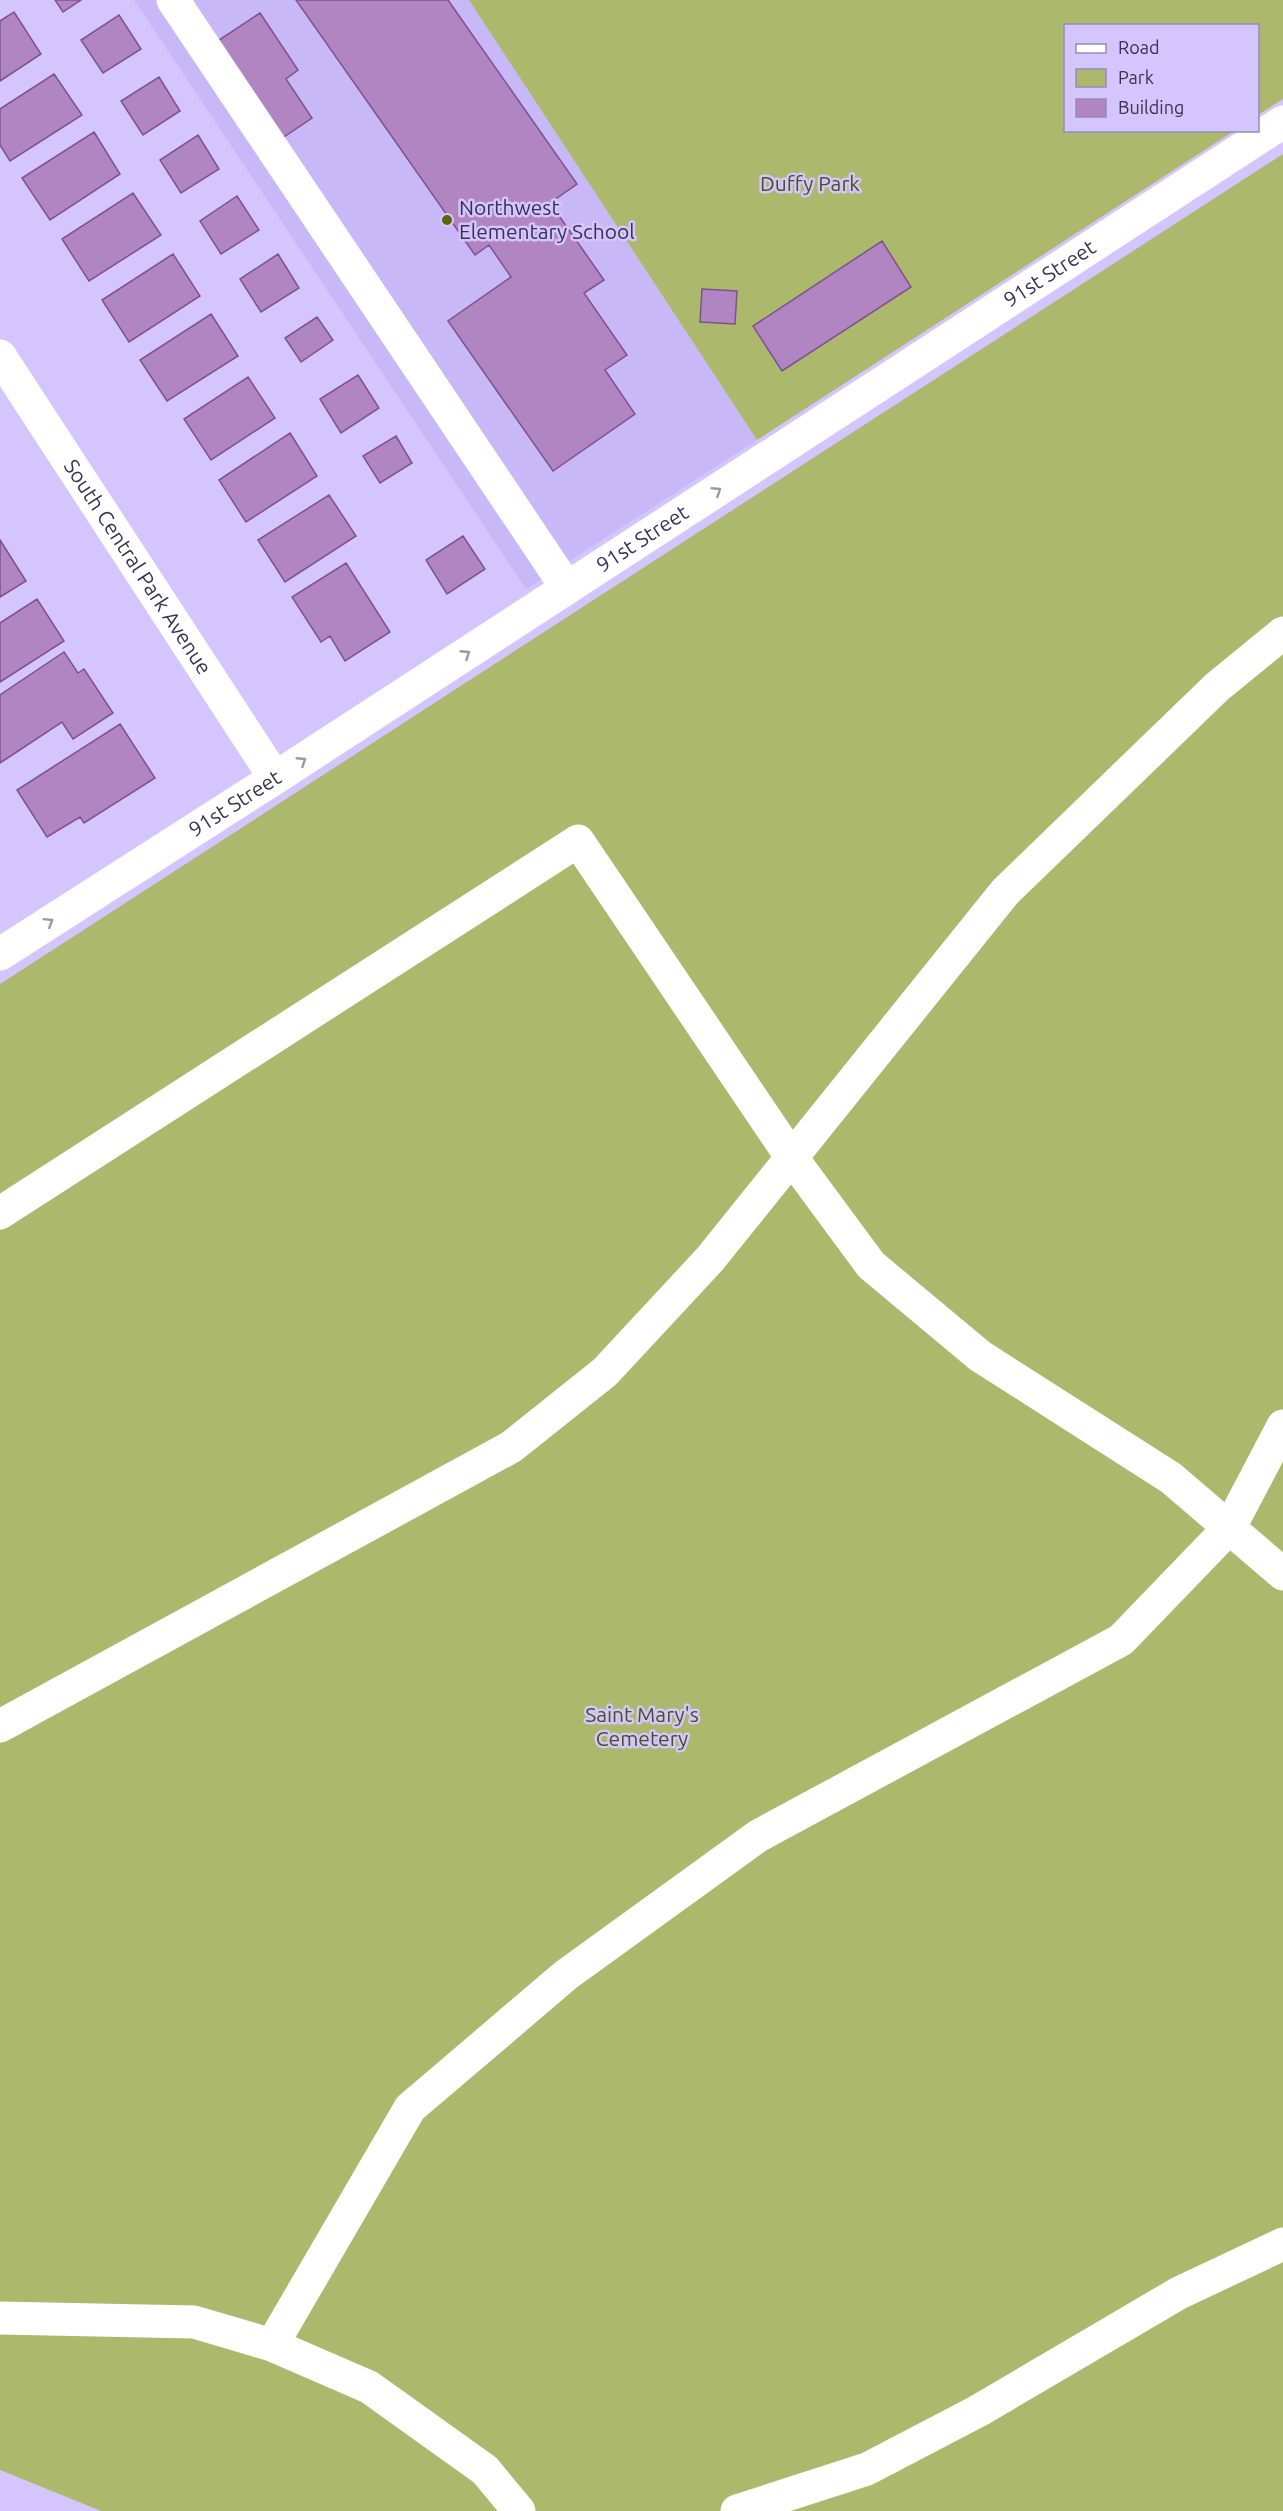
<svg xmlns="http://www.w3.org/2000/svg" width="1283" height="2511" font-family="Ubuntu,sans-serif">
<style>
.built{fill:#c8b8f7}
.green{fill:#acb96c}
.building{fill:#b184c2;stroke:#7d538d;stroke-width:1.5}
.lines{fill:none;stroke-linecap:round;stroke-linejoin:round}
.minor{stroke:#fff;stroke-width:33}
.oneway{stroke:#9c98a6}
.poi-dot{fill:#5c6608;stroke:#d4c5ff;stroke-width:2}
.labels{text-anchor:middle;stroke-width:5;stroke-linejoin:round;paint-order:stroke}
.park-label{font-size:21px;fill:#4b5219;stroke:#d4c5ff}
.poi-label{font-size:21px;fill:#39314d;stroke:#d4c5ff;text-anchor:start}
.street-label{font-size:21px;fill:#39314d;stroke:#d4c5ff}
</style>
<rect width="100%" height="100%" fill="#d4c5ff"/>
<path class="built" d="M134,0H469L757,440L526,589Z"/>
<path class="green" d="M469,0H1283V99L1258,115V26H1066V130L1234,131L757,440Z
M1283,154V2511H101L0,2470V984Z"/>
<path class="building" d="M55,0H81L63,12Z
M296,0H448L577,184L550,203L604,280L584,293L627,355L605,370L635,414L553,471L448,321L511,277L489,245L475,255Z
M14,12L41,54L0,81V21Z
M260,13L298,70L286,79L312,118L275,143L210,46Z
M119,15L141,49L103,73L81,40Z
M54,74L82,115L10,161L0,145V109Z
M159,77L180,111L143,135L121,101Z
M94,132L120,174L50,220L22,178Z
M198,135L219,169L181,193L160,160Z
M133,193L161,235L89,281L62,239Z
M237,196L259,230L221,254L200,221Z
M882,241L911,287L782,371L753,326Z
M173,254L200,296L129,342L102,300Z
M278,254L299,288L261,312L240,279Z
M702,289L737,291L735,324L700,322Z
M211,314L238,356L167,401L140,360Z
M317,317L333,340L301,362L285,338Z
M358,375L379,408L341,433L320,399Z
M248,377L275,418L211,460L184,419Z
M290,433L317,476L246,522L219,480Z
M396,436L412,463L380,483L363,456Z
M329,495L356,536L285,582L258,540Z
M463,536L485,569L447,594L426,560Z
M0,540L26,581L0,597Z
M346,563L390,632L345,661L330,636L321,642L292,597Z
M37,599L64,641L0,682V623Z
M64,652L78,673L84,669L113,713L73,739L62,722L0,763V695Z
M120,724L155,778L84,823L80,817L47,837L17,790Z"/>
<g class="lines">
<g class="minor">
<path d="M173,0L567,588"/>
<path id="s1" d="M0,356L275,778"/>
<path id="s2" d="M0,954L275,778L1283,122"/>
<path d="M0,1213L578,841L792,1158L871,1265L980,1356L1171,1478L1283,1574"/>
<path d="M0,1726L511,1447L605,1372L710,1259L1005,892L1217,687L1283,633"/>
<path d="M0,2318L194,2322L272,2345L369,2387L485,2470L519,2511"/>
<path d="M272,2345L410,2108L566,1975L758,1836L1121,1640L1230,1527L1283,1426"/>
<path d="M737,2511L867,2469L978,2411L1179,2293L1283,2244"/>
</g>
</g>
<defs><path id="oneway-chevron" d="M-2-3.5L2.5 0L-2 3.5" fill="none" stroke-width="1.6" stroke-linecap="round" stroke-linejoin="round" transform="scale(1.5)"/></defs>
<g class="oneway">
<use href="#oneway-chevron" transform="translate(717 491) rotate(-33)"/>
<use href="#oneway-chevron" transform="translate(466 654) rotate(-33)"/>
<use href="#oneway-chevron" transform="translate(302 761) rotate(-33)"/>
<use href="#oneway-chevron" transform="translate(49 922) rotate(-32)"/>
</g>
<circle class="poi-dot" cx="447" cy="220" r="6"/>
<g class="labels">
<g class="park-label">
<text x="810" y="191">Duffy Park</text>
<text x="642" y="1722">Saint Mary's<tspan x="642" dy="24">Cemetery</tspan></text>
</g>
<g class="poi-label">
<text x="459" y="215">Northwest<tspan x="459" dy="24">Elementary School</tspan></text>
</g>
<g class="street-label">
<text dy="7" stroke="none"><textPath href="#s2" startOffset="1251">91st Street</textPath></text>
<text dy="7" stroke="none"><textPath href="#s2" startOffset="765">91st Street</textPath></text>
<text dy="7" stroke="none"><textPath href="#s1" startOffset="252">South Central Park Avenue</textPath></text>
<text dy="7" stroke="none"><textPath href="#s2" startOffset="279">91st Street</textPath></text>
</g>
</g>
<rect x="1064" y="24" width="195" height="108" fill="#d4c5ff" stroke="#968ab8" stroke-width="1.5"/>
<rect x="1076" y="44" width="30" height="9" fill="#ffffff" stroke="#968ab8" stroke-width="1.5"/>
<text x="1118" y="54" font-size="18" fill="#39314d">Road</text>
<rect x="1076" y="69" width="30" height="18" fill="#acb96c" stroke="#968ab8" stroke-width="1.5"/>
<text x="1118" y="84" font-size="18" fill="#39314d">Park</text>
<rect x="1076" y="99" width="30" height="18" fill="#b184c2" stroke="#968ab8" stroke-width="1.5"/>
<text x="1118" y="114" font-size="18" fill="#39314d">Building</text>
</svg>
